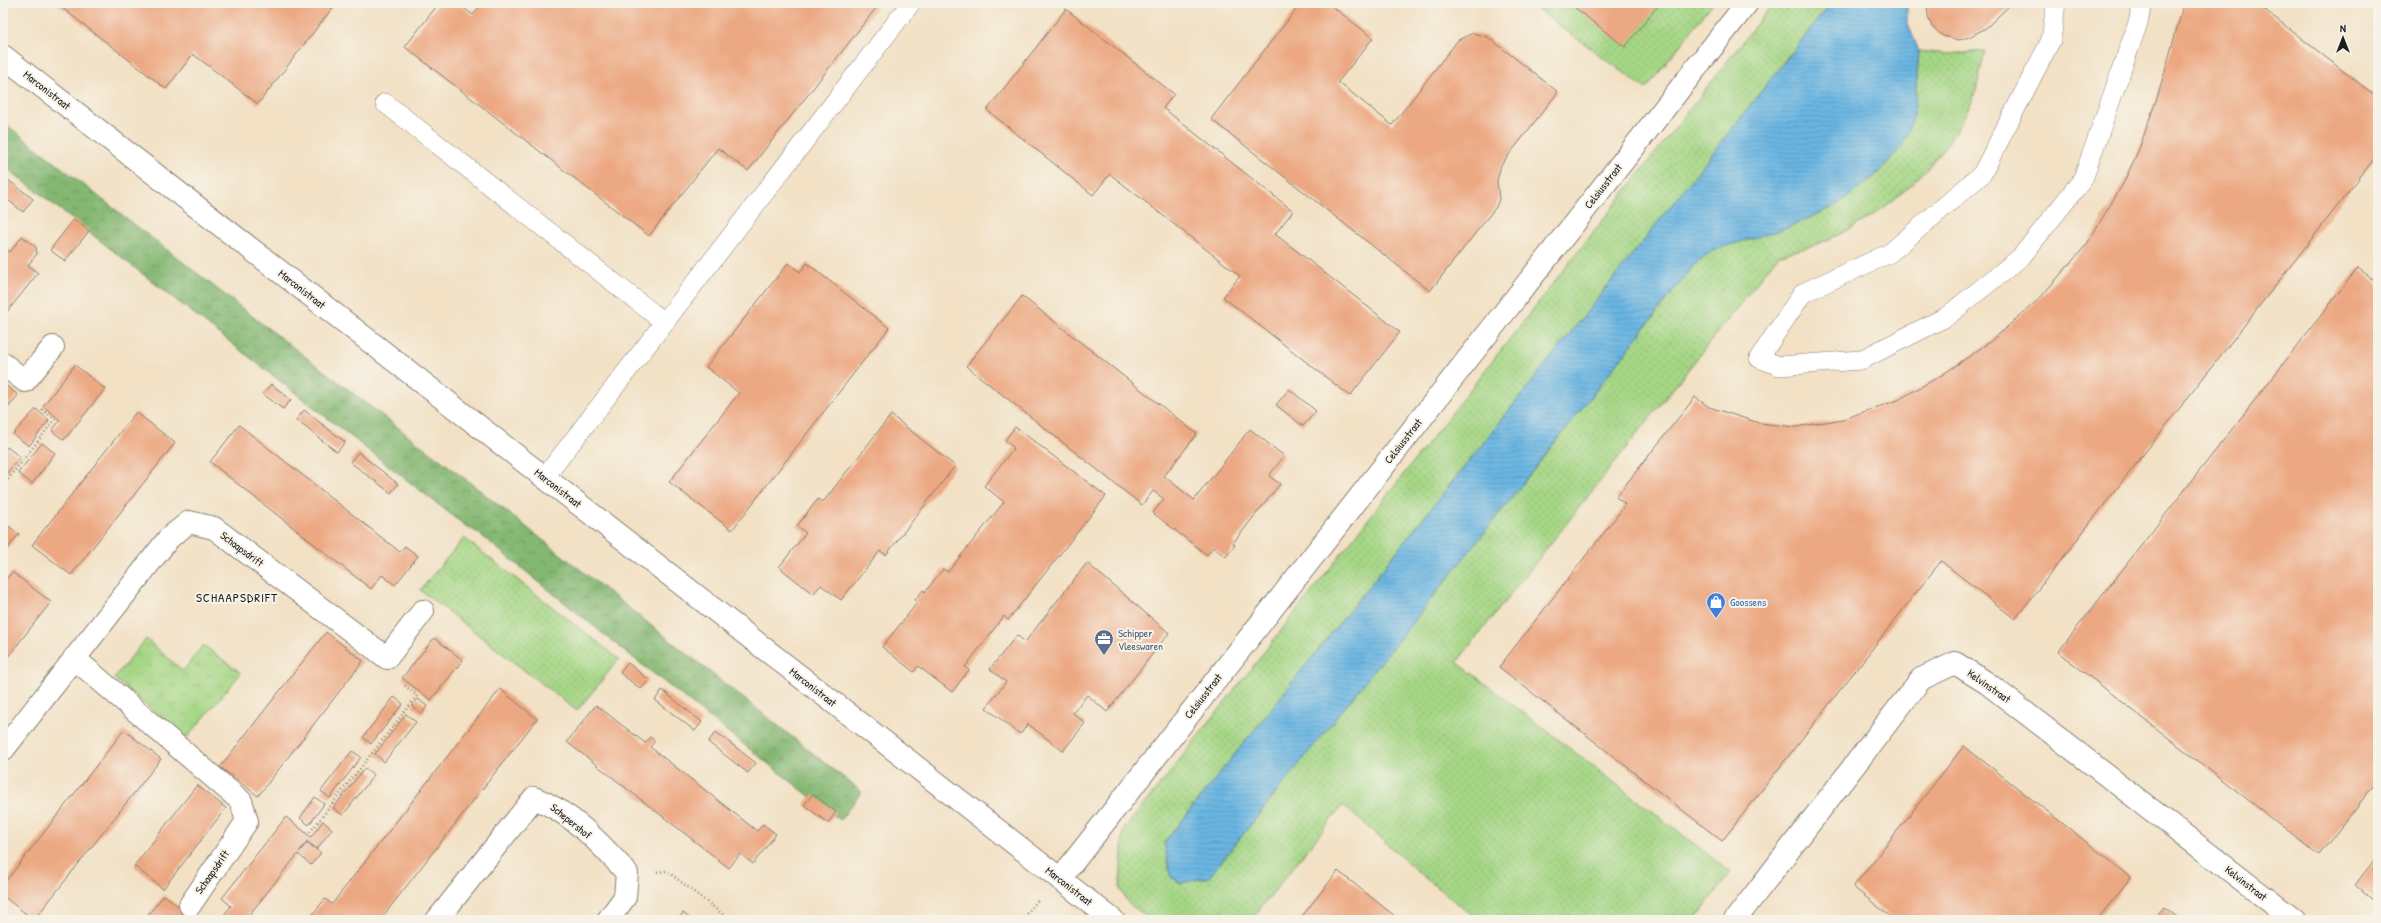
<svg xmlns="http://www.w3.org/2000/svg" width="2381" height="923" font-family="'Patrick Hand',sans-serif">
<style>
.grass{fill:url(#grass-dots);stroke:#607950}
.forest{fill:url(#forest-crowns);stroke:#506a47}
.park{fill:url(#park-tufts);stroke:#607950}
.water{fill:url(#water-rules);stroke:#42687f}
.building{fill:#eca882}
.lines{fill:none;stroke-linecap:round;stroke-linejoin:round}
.lane-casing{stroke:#877e70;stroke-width:20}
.street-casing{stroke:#877e70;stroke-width:24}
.path{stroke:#877e70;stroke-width:2.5;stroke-dasharray:1 3;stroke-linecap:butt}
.lane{stroke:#fff;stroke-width:19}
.street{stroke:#fff;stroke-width:22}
.labels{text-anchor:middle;stroke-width:4;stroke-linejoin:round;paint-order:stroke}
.street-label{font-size:11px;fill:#1c1c1c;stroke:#f7f3e8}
.shop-label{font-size:11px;fill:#366cbe;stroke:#f7f3e8;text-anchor:start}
.service-label{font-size:11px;fill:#4e5e75;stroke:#f7f3e8;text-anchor:start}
.quarter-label{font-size:13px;letter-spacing:1px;fill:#1c1c1c;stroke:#f7f3e8}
</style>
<defs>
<pattern id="grass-dots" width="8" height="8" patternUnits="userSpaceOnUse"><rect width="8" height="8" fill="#a5d685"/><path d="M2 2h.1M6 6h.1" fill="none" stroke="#8db772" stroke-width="1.8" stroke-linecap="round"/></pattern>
<pattern id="forest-crowns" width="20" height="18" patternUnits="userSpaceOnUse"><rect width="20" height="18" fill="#84b772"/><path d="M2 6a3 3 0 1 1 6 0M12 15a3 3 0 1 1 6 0" fill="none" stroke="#6b945d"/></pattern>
<pattern id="park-tufts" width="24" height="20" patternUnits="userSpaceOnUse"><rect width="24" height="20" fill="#a5d685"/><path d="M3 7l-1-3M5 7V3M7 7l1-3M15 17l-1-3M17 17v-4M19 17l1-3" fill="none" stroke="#8db772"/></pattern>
<pattern id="water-rules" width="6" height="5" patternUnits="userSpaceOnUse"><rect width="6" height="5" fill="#69b5e2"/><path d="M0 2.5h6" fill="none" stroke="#5a9bc1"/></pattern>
</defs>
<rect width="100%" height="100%" fill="#f7f3e8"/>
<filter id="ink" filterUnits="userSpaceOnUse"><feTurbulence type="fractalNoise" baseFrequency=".025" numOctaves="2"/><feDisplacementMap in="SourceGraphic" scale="8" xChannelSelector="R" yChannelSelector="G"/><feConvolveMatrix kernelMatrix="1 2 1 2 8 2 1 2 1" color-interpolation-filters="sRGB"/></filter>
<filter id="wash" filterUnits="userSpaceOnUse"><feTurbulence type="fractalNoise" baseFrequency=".012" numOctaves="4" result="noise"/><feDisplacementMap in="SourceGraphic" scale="16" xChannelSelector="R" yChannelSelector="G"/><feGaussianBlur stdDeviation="0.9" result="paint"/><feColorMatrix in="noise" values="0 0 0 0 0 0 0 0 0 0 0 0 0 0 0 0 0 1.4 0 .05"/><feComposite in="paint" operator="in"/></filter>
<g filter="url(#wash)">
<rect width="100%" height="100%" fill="#f2e1c5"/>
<path class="grass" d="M1529,3H1713L1646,89Z
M1773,3H1831L1500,422L1164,843L1171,877L1181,883L1209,877L1476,543L1695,264L1713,250L1787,228L1839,204L1877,174L1914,115L1919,51L1948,54L1985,51C1981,67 1979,84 1973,99C1946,160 1889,214 1827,240C1812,247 1794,251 1778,256L1457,662L1731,872L1694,920H1478L1425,878L1343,805L1251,920H1152L1129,904L1120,889L1123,830L1167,776Z
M464,538L619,659L577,711L420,590Z"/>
<path class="forest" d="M3,122L252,316L468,481L862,792L840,820L612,641L477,532L467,527L3,165Z"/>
<path class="park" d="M146,639L183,671L203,645L241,673L186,739L114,678Z"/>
<path class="water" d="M1831,3H1907V22L1919,51L1914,115L1902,146L1877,174L1839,204L1787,228L1713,250L1695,264L1476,543L1209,877L1181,883L1171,877L1164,843L1500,422Z"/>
<g id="blocks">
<path class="building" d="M56,3H336L258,104L193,54L166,89Z
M439,3H457L473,15L482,3H880L748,171L718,148L649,236L405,47Z
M1301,3H1328L1373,38L1338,82L1392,125L1458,40L1473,33L1488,37L1558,92L1501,165L1497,181L1499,199L1496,207L1430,291L1211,119Z
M1569,3H1660L1625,47Z
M1927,3H2012L1986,28L1969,37L1959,40L1943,36L1932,27L1928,16Z
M2184,3H2256L2378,98V104L2374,109L2378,113V154L2015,619L1941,561L1722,841L1499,667L1620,512L1625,504L1616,497L1695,397L1709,407L1759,423L1796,427L1843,419L1898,400L1942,375L1991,341L2039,299L2087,244L2124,182L2139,149L2159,92Z
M1066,9L1174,94L1163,108L1293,211L1275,234L1400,332L1350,396L1223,297L1240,276L1110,174L1093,195L987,110Z
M3,176L33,199L23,212L3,196Z
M74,219L89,231L65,261L50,250Z
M22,236L36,247L37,254L28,265L38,273L7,312L3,309V246L10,252Z
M788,263L800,272L807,263L889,328L732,530L669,482L739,393L706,367Z
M2358,268L2378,284V780L2319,855L2058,652Z
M1022,296L1197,434L1164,476L1194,500L1250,429L1284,456L1269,476L1280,484L1233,543L1235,545L1226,557L1213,547L1207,555L1153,513L1164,499L1153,491L1142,505L966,366Z
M75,365L105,389L64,440L52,431L60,420L43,406Z
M3,383L18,395L8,408L3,404Z
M271,384L291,400L283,409L263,394Z
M1289,389L1316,411L1303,426L1276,405Z
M36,409L49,420L29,446L13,434Z
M304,410L345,442L337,452L296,420Z
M136,412L175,443L71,575L32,545Z
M891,415L955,466L886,555L880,551L841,600L821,585L813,594L779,567L806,533L797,526L818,499L823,502Z
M239,425L400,552L405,546L418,556L395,585L382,575L371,589L210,462Z
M1015,427L1106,496L1008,620L1004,616L965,667L969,670L952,692L918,666L914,672L882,647L917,603L915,600L923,590L925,592L943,569L948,572L1004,502L984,486L1014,448L1005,440Z
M42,443L55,453L32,484L18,473Z
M7,447L20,457L3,478V452Z
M358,452L398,484L391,493L350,462Z
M3,522L19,534L3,554Z
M1087,563L1169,633L1107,712L1087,695L1073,713L1085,723L1063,751L1028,724L1020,734L986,708L1006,682L990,669L1017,635L1025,642Z
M12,572L51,602L3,663V583Z
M326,632L363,661L258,796L220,767Z
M434,638L463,660L431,700L402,678Z
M628,663L649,680L641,689L620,673Z
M500,689L537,719L380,920H308L325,899L332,904Z
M662,690L702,722L695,731L655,700Z
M394,697L403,704L371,744L363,737Z
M418,699L427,706L422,714L412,706Z
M596,705L645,743L650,737L655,741L650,747L757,831L763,824L776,834L753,864L740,854L729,868L567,742Z
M406,714L416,722L384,762L375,754Z
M124,730L161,759L34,920L3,896V885Z
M716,732L756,763L748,773L708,742Z
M1964,746L2131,877L2097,920H1895L1853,887Z
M352,751L361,757L330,798L321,791Z
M365,768L374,775L343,815L333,808Z
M197,785L226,808L163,889L134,866Z
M813,794L836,812L828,823L804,805Z
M315,797L324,804L309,825L300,818Z
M286,817L311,837L323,821L332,829L317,849L307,841L299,852L307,843L321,853L311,865L298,854L245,920H220L231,906L222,898Z
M2378,855V903L2355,885Z
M1338,871L1400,920H1299Z
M164,895L191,916L188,920H144Z
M2164,907L2181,920H2153Z
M683,913L692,920H677Z"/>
</g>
</g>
<g filter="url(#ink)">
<use href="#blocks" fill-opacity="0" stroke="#877e70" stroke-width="1"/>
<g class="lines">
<g class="lane-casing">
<path id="lane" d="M2056,3L2051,40L1982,174L1890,253L1803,293L1759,358L1779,366L1861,360L1946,317L2021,257L2083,179L2138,23L2142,3
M385,103L664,322
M545,477L911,3"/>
</g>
<g class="street-casing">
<path id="street" d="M3,56L1113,920
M3,364L25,381L53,347
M74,658L241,801L247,821L190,905
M3,750L169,538L189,522L214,528L387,658L423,611
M1060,879L1747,3
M437,920L534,798C570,811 601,844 627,873L625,897L608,920
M1735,920L1921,679L1955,663L1987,683L2294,920"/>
</g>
<path class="path" d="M3,486L55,419L40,408
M310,832L417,696L403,684
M657,872L667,871L730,920
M813,920H816
M1022,920L1038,900"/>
<use href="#lane" class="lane"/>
<use href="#street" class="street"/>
</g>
</g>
<defs>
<g id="shop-pin" transform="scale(1)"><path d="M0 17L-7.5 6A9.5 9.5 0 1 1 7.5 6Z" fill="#3f7fe0" stroke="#f7f3e8"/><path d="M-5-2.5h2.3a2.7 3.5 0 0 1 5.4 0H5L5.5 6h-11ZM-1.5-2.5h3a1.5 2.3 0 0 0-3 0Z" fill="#fff"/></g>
<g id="office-pin" transform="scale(1)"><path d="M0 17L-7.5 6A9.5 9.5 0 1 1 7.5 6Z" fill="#5c6f8a" stroke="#f7f3e8"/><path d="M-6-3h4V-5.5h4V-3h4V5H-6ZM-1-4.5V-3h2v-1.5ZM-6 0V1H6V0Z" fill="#fff"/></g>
</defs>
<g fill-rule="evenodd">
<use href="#shop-pin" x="1716" y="602"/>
<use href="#office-pin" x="1104" y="639"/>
</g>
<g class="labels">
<g class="street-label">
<text transform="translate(47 90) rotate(38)" y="4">Marconistraat</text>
<text transform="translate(1603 186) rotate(-52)" y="4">Celsiusstraat</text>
<text transform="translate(302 289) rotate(38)" y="4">Marconistraat</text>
<text transform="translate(1403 441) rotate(-52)" y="4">Celsiusstraat</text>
<text transform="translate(558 488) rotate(38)" y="4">Marconistraat</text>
<text transform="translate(242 549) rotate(37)" y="4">Schaapsdrift</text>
<text transform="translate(1989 686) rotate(35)" y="4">Kelvinstraat</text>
<text transform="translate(813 687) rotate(38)" y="4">Marconistraat</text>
<text transform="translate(1203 696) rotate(-52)" y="4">Celsiusstraat</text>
<text transform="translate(571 821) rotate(39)" y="4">Schepershof</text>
<text transform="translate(212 872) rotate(-55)" y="4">Schaapsdrift</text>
<text transform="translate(2246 883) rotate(38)" y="4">Kelvinstraat</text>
<text transform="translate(1069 886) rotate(38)" y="4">Marconistraat</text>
</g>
<g class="shop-label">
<text x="1730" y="606">Goossens</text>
</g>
<g class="service-label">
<text x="1118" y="637">Schipper<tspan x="1118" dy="13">Vleeswaren</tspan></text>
</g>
<g class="quarter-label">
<text x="237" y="602">SCHAAPSDRIFT</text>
</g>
</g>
<rect width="2381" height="923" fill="none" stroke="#f7f3e8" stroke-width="16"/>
<g transform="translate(2343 38)" stroke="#f7f3e8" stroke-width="3" paint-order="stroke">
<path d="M0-3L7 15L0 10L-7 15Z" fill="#1c1c1c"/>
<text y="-6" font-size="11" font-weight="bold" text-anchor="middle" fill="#1c1c1c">N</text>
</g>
</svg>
